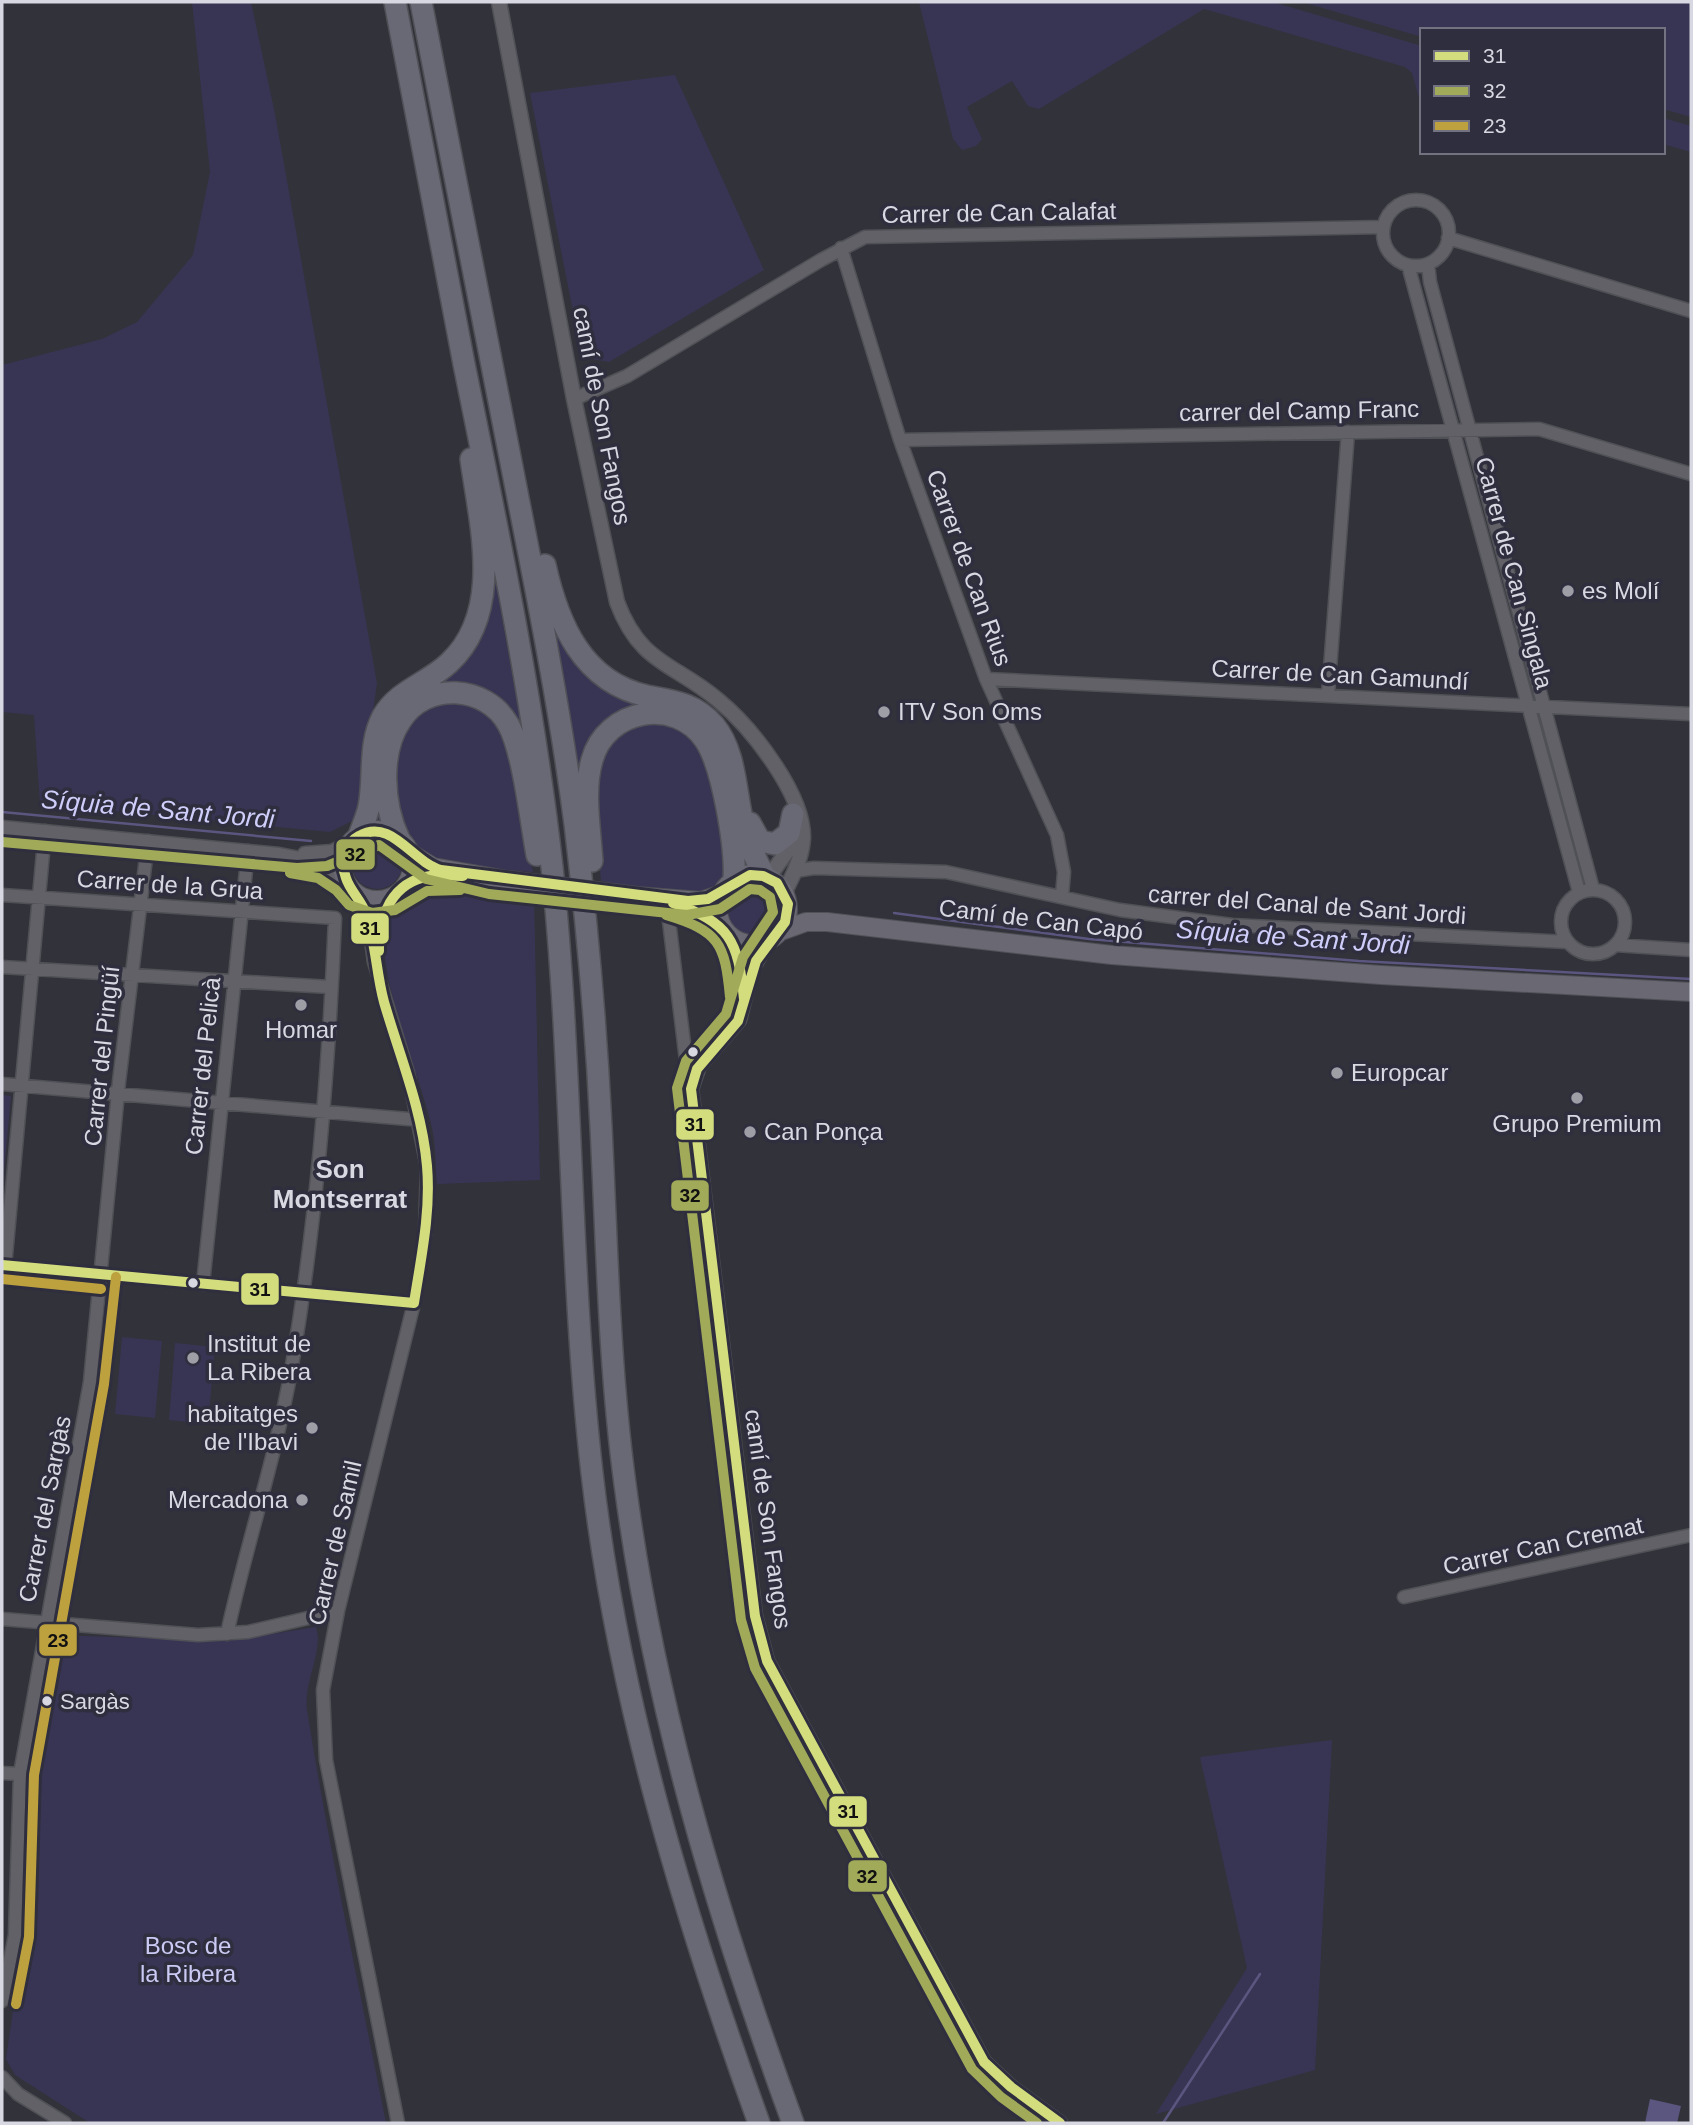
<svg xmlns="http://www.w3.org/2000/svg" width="1693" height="2125" font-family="Helvetica,sans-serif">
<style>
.green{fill:#383554}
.water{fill:#5a567f}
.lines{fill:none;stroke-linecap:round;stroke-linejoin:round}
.stream{stroke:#5a567f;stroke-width:2.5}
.minor-casing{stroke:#505057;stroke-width:15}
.tertiary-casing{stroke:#505057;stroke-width:17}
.primary-casing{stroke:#505057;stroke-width:20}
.motorway-casing{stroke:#505057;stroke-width:24}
.minor{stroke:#616167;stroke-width:12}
.tertiary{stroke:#616167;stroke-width:14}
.primary{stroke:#696873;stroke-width:18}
.motorway{stroke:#696875;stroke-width:21}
.primary-bridge-casing{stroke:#505057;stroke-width:20;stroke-linecap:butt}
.primary-bridge{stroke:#696873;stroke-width:18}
.bus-1-casing{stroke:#2f2e3e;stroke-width:16}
.bus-2-casing{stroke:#2f2e3e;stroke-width:16}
.bus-3-casing{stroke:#2f2e3e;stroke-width:16}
.bus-1{stroke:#d3dd7d;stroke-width:10}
.bus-2{stroke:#a1aa59;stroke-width:10}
.bus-3{stroke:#bda13f;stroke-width:10}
.poi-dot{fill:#9e9ea7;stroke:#2f2e3e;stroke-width:2.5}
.bus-dot{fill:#d8d8e2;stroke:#2f2e3e;stroke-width:2.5}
.labels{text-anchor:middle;stroke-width:7;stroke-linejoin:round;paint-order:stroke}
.bus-label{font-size:22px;fill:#d8d8e2;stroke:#2f2e3e;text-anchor:start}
.street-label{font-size:24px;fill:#d8d8e2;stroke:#2f2e3e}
.poi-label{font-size:24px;fill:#d8d8e2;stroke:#2f2e3e;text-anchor:start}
.park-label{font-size:24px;fill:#cbcaf5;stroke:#2f2e3e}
.water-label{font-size:26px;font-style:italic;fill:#cfcdf9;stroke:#2f2e3e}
.neighbourhood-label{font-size:26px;font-weight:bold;fill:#d8d8e2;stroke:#2f2e3e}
.line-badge{stroke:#2f2e3e;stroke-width:2.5}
.pale-badge-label{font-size:19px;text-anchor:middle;font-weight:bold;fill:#111}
</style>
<rect width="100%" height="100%" fill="#32323a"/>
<path class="green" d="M192,2H251L275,114L377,683L358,818L330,832L40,804L34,715L2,712V365L102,339L137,322L193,255L210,172Z
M919,2H1273L1422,46V108L1412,73L1405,67L1204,9L1039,109L1028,106L1012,81L967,107L982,139L976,146L962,150L953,139Z
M1302,2H1691V117L1663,109V30H1422V37Z
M675,75L764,270L609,362L582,357L530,93Z
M1663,118L1691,126V152L1663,144Z
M481,501L529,768H525C522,748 519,729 507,713C476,670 407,682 389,730C383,745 384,762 383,778C382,793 380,811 388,825H372L385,728L402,703L459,664L472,648L485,617L490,582Z
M549,605C553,610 555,621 559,629C569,651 587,677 610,688C647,706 695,699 717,740C735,773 734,825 750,863L741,865C740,838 724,757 710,736C680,694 612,699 591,746C580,769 584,795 585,819Z
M457,700L491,714L507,739L533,872C494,869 451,873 418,848C384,822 388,728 426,707C434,702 448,702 457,700Z
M649,720C660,724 676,725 685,731C716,749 724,846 725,879C708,908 630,886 601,881C599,844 584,756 618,733C627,727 639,724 649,720Z
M352 864a25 25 0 1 1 50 0a25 25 0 1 1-50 0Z
M454,884L534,896L540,1180L437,1184C435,1164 436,1143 431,1124C420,1076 377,975 385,931C392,893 422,886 454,884Z
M726 911a26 26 0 1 1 52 0a26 26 0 1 1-52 0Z
M2,1095L11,1096L2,1191Z
M122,1337L162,1341L155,1418L115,1414Z
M175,1343L215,1347L208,1424L169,1420Z
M316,1627C324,1651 303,1682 307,1710C329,1849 359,1986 386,2123H90L15,2075L6,2059L30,1894L31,1768L55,1635L228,1641Z
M1332,1740L1315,2070L1156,2114L1247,1968L1200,1757Z"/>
<path class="water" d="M1650,2099L1681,2106L1677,2123H1645Z"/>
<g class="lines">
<path class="stream" d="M2,812L311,841
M894,913L1089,939L1359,961L1691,979
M1163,2123L1260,1974"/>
<g class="minor-casing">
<path id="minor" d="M1383 233a33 33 0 1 1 66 0a33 33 0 1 1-66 0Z
M1448,238L1691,311
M841,248L900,440L986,679L1057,835L1064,872L1062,896
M1428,264L1430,282L1593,889
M1408,265L1579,892
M574,399L627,376L821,260L865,237L1383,227
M900,440L1539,429L1691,474
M986,679L1691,714
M1328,695L1348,432
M795,871L814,868L946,872L1120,910L1232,925L1567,942
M1561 922a32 32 0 1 1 64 0a32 32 0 1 1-64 0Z
M356,893L368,918L374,962L408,1073L427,1167L425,1234L414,1303L338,1611L323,1690L326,1760L398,2123
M2,895L335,918C329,1065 316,1227 291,1371C275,1460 246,1546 227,1634
M669,921L686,1060L696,1070
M378,944L383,911L396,895
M1615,945L1691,950
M2,967L330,987
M2,1084L420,1120
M2,1265L414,1303
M5,1266L45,831
M203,1284L248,851
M1404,1597L1691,1535
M2,1619L198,1635L248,1632L338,1611
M2,1773L20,1774
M2,2001L15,1935L20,1774L90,1382L119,1082L148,841
M2,2077L18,2094L65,2123"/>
</g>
<g class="tertiary-casing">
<path id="tertiary" d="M499,2L574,399L617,602C640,664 674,663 718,700C751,727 804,794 803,838C802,858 793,876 784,893
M2,828L279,855L315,862L346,880
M305,854L332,852L351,843
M768,878L791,846L795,829
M731,937L741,966L743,989
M768,941L752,969L739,1020L699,1066L691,1089L755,1616L767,1661L984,2062L1011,2087L1060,2123"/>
</g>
<g class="primary-casing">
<path id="primary" d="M342 865a35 35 0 1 1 70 0a35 35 0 1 1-70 0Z
M410,853L433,867L507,880
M718 909a35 35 0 1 1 70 0a35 35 0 1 1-70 0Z
M636,896L701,901L722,894
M781,931L806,922H827L1112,955L1381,975L1691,992"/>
</g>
<g class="motorway-casing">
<path id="motorway" d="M395,2C419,122 440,244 464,364C498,531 533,698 552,867C573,1068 569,1272 592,1473C618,1698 683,1912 759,2123
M421,2C453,169 487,335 519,503C540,609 561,716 575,824C587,924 596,1025 601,1127C607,1246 609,1366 625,1484C654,1705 717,1915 793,2123
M545,565C558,623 582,682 647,696C674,701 695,703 714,725C737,753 735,794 744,827C748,845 757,861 765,877
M750,823L760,841L775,844L789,833L793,814
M359,836C363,824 369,813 370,800C374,772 369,742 383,716C398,690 428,683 449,663C504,612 480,525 471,459
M399,839C383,805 379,752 401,720C426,681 486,685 508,724C523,750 531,823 537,855
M592,861C590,829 583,791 592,760C606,709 675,696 705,740C723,767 736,848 734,880"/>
</g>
<use href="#minor" class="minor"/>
<use href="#tertiary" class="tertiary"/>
<use href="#primary" class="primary"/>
<use href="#motorway" class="motorway"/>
<g class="primary-bridge-casing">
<path id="primary-bridge" d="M507,880L636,896"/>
</g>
<use href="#primary-bridge" class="primary-bridge"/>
<g class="bus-1-casing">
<path id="bus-1" d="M673,903C730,923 738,940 744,999
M379,951C378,916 392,882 430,876C441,874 452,876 463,876
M2,1265L414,1303
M414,1303C421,1258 431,1212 427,1166C422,1109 400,1057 384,1002C376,973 376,943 366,914C362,901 350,891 346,878C340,862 344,844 359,836C391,817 412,862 441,870L688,901L708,899L750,875L763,876L777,883L788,904L785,922L756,961L738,1021L697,1069L691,1089L755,1616L767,1661L984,2062L1011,2087L1060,2123"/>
</g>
<g class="bus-2-casing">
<path id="bus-2" d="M2,842L297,868L327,866L379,845L426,879L489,894L687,915L720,909L750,889L760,890L770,897L773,912L743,957L726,1014L686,1061L677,1088L741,1620L755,1668L972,2069L1001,2097L1037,2123
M290,873L318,878L336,890L349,905L372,913L395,910L427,891L460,890
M666,915C719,931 725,943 730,997"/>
</g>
<g class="bus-3-casing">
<path id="bus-3" d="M2,1279L101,1289
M16,2004L29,1937L34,1775L104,1384L116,1277"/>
</g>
<use href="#bus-1" class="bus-1"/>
<use href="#bus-2" class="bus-2"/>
<use href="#bus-3" class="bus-3"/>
</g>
<g class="poi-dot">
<circle cx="1568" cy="591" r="7"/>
<circle cx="884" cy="712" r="7"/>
<circle cx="301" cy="1005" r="7"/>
<circle cx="1337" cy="1073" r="7"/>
<circle cx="1577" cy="1098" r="7"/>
<circle cx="750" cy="1132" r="7"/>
<circle cx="193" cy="1358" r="7"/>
<circle cx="312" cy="1428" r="7"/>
<circle cx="302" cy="1500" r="7"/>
</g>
<g class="bus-dot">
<circle cx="693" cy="1052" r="6"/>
<circle cx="193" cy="1283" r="6"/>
<circle cx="47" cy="1701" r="6"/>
</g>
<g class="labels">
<g class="bus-label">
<text x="60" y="1709">Sargàs</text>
</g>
<g class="street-label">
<text transform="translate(999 213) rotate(-1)" y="8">Carrer de Can Calafat</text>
<text transform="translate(1299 411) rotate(-1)" y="8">carrer del Camp Franc</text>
<text transform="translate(602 416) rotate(79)" y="8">camí de Son Fangos</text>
<text transform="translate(969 568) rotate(70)" y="8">Carrer de Can Rius</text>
<text transform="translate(1514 573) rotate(75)" y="8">Carrer de Can Singala</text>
<text transform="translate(1340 675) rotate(3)" y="8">Carrer de Can Gamundí</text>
<text transform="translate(170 885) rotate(4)" y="8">Carrer de la Grua</text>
<text transform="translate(1307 905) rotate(4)" y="8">carrer del Canal de Sant Jordi</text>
<text transform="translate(1041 920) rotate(7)" y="8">Camí de Can Capó</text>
<text transform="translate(102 1056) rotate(-84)" y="8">Carrer del Pingüí</text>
<text transform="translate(203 1066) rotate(-84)" y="8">Carrer del Pelicà</text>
<text transform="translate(45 1509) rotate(-79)" y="8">Carrer del Sargàs</text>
<text transform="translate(768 1519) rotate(82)" y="8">camí de Son Fangos</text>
<text transform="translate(335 1543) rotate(-77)" y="8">Carrer de Samil</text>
<text transform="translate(1543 1546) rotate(-12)" y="8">Carrer Can Cremat</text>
</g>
<g class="poi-label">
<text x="1582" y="599">es Molí</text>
<text x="898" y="720">ITV Son Oms</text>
<text x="301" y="1038" text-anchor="middle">Homar</text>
<text x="1351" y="1081">Europcar</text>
<text x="1577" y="1132" text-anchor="middle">Grupo Premium</text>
<text x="764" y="1140">Can Ponça</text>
<text x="207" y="1352">Institut de<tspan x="207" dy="28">La Ribera</tspan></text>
<text x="298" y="1422" text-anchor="end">habitatges<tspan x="298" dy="28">de l'Ibavi</tspan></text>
<text x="288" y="1508" text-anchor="end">Mercadona</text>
</g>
<g class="park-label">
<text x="188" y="1954">Bosc de<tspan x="188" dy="28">la Ribera</tspan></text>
</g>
<g class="water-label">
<text transform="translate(158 809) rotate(5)" y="9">Síquia de Sant Jordi</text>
<text transform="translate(1293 937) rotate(4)" y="9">Síquia de Sant Jordi</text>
</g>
<g class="neighbourhood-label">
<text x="340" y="1178">Son<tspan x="340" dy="30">Montserrat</tspan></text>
</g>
</g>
<g class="line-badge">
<rect x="335" y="838" width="41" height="33" rx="7" fill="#a1aa59"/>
<rect x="350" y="912" width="40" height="33" rx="7" fill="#d3dd7d"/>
<rect x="675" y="1108" width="40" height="33" rx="7" fill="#d3dd7d"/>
<rect x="670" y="1179" width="40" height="33" rx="7" fill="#a1aa59"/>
<rect x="240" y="1272" width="40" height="34" rx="7" fill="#d3dd7d"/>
<rect x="38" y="1623" width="40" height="34" rx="7" fill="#bda13f"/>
<rect x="828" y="1795" width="40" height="33" rx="7" fill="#d3dd7d"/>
<rect x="847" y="1859" width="41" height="34" rx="7" fill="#a1aa59"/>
</g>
<g class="pale-badge-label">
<text x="355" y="861">32</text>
<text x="370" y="935">31</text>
<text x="695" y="1131">31</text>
<text x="690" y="1202">32</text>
<text x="260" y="1296">31</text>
<text x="58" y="1647">23</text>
<text x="848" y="1818">31</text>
<text x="867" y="1883">32</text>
</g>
<rect width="1693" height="2125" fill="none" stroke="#d8d8e2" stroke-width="7"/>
<rect x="1420" y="28" width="245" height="126" fill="#2f2e3e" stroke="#737280" stroke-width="2"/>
<rect x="1434" y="51" width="35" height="10" fill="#d3dd7d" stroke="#737280" stroke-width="2"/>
<text x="1483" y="63" font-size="21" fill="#d8d8e2">31</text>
<rect x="1434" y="86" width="35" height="10" fill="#a1aa59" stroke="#737280" stroke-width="2"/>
<text x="1483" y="98" font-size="21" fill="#d8d8e2">32</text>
<rect x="1434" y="121" width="35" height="10" fill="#bda13f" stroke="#737280" stroke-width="2"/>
<text x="1483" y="133" font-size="21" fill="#d8d8e2">23</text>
</svg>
